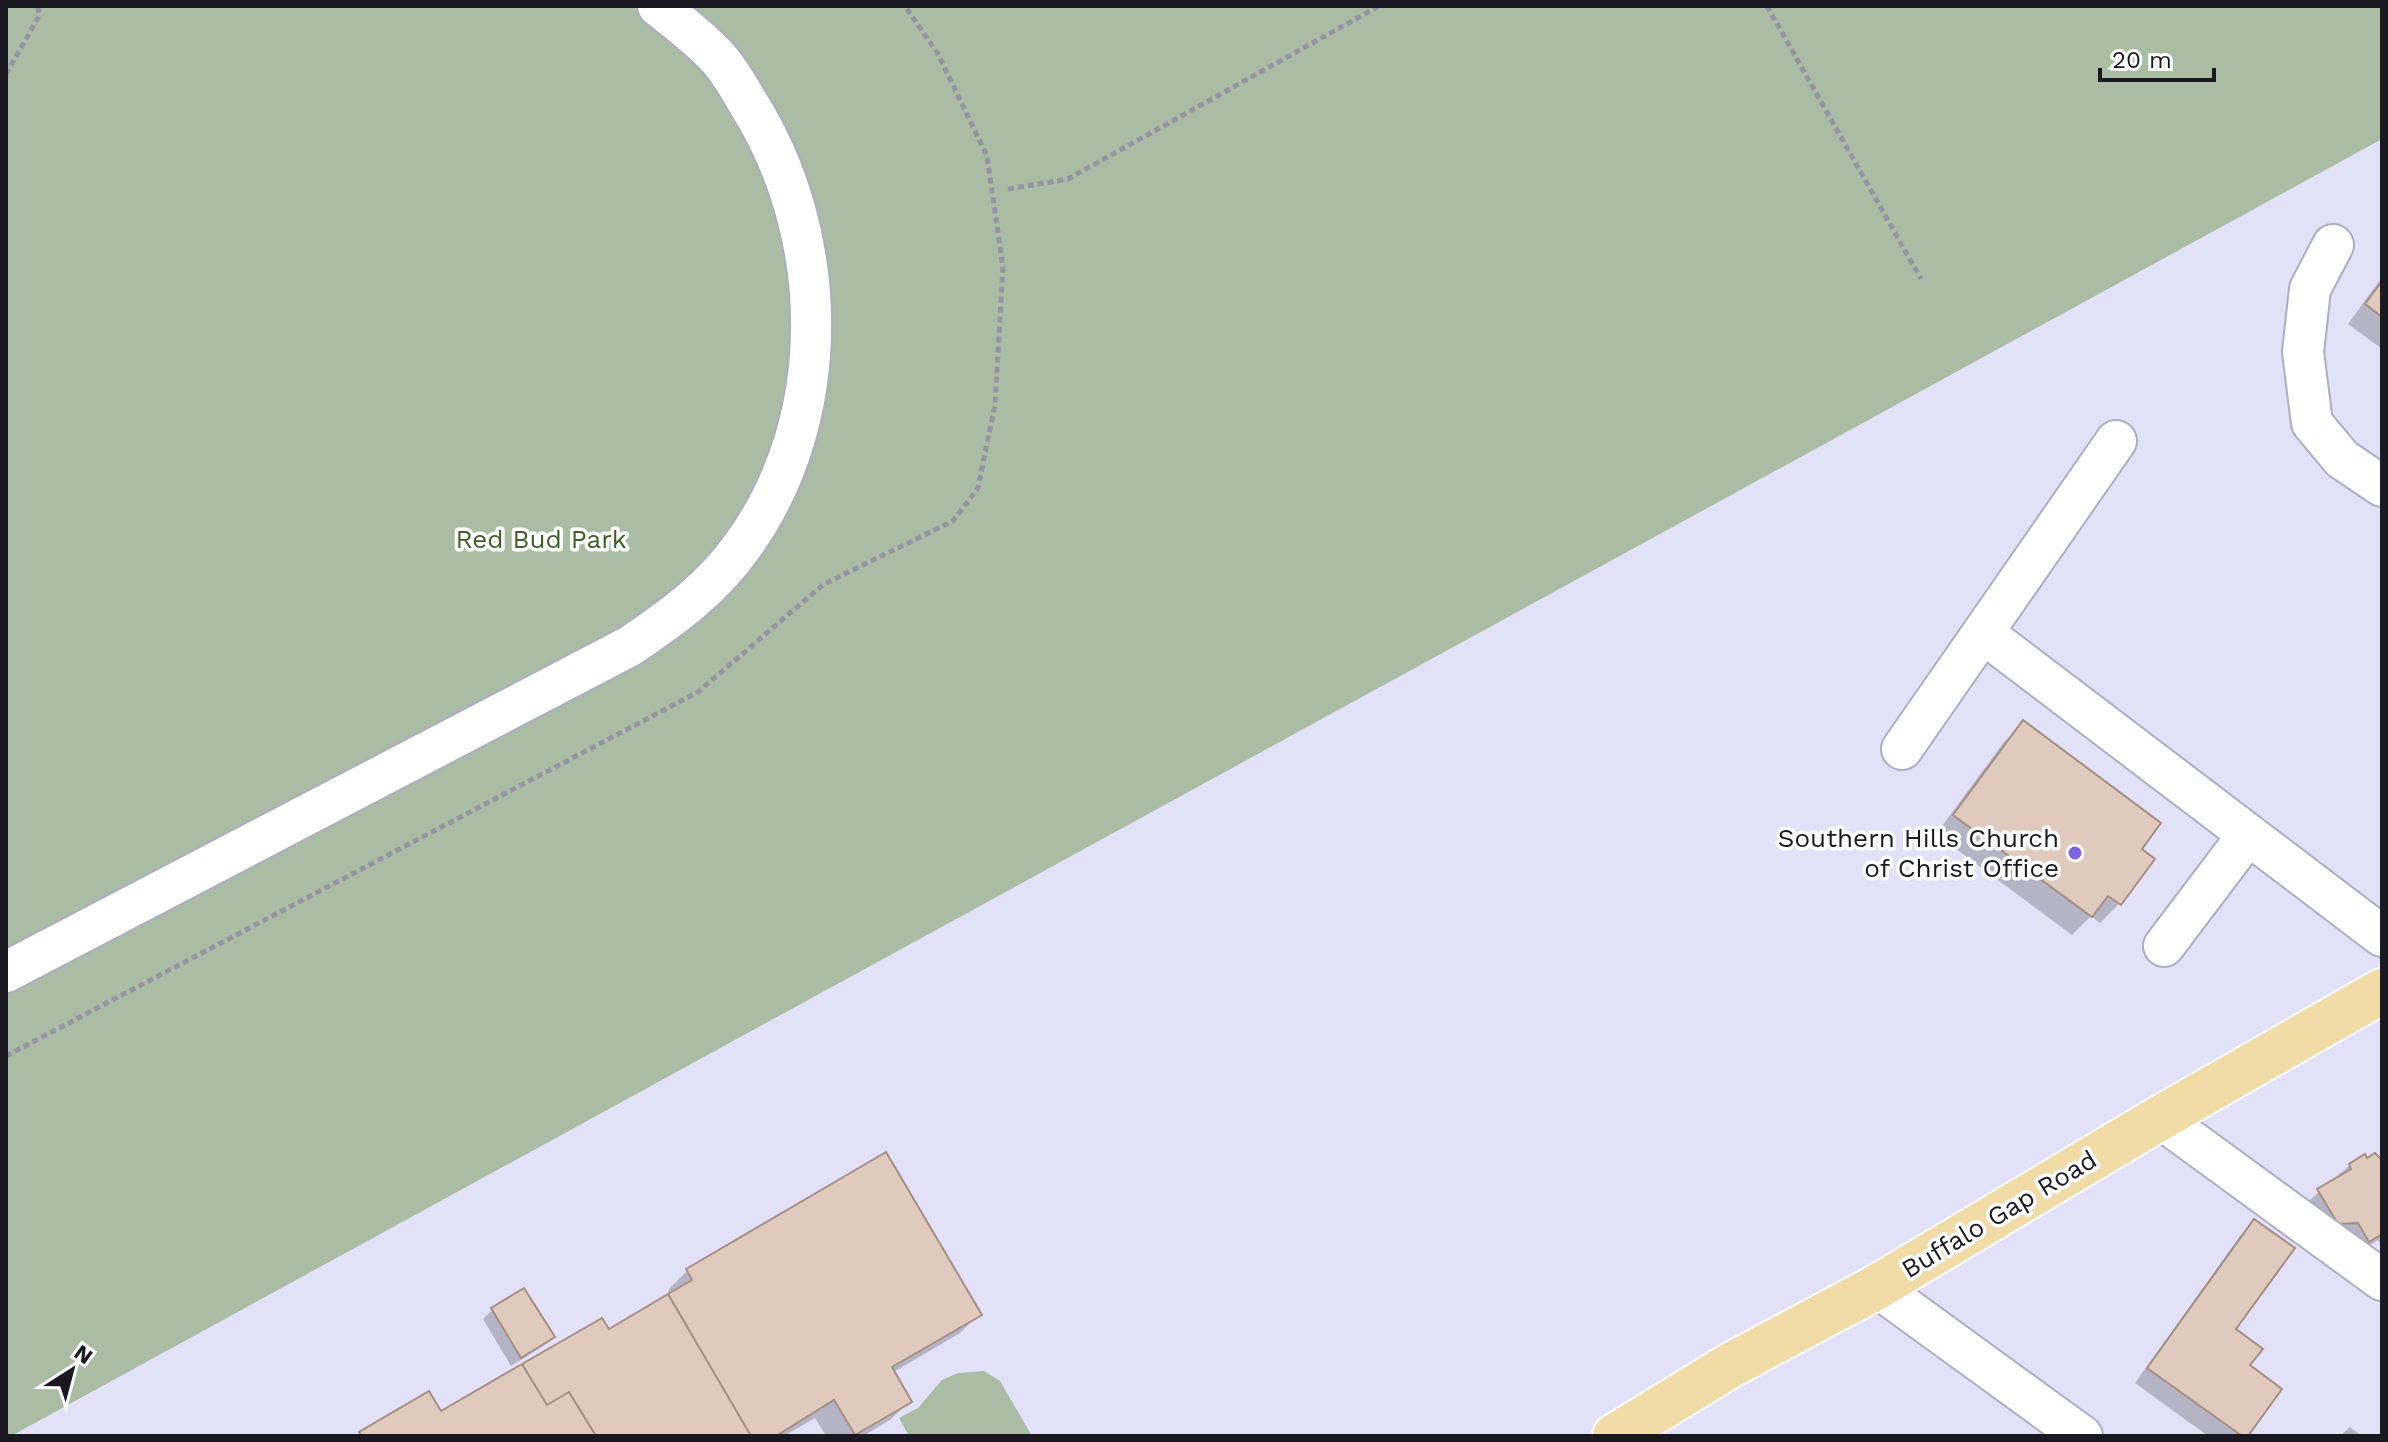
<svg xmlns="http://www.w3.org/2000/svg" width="2388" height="1442" font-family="'Work Sans',sans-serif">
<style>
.green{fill:#abbca4}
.shadow{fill:#0003}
.building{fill:#dfcabd;stroke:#a38f83;stroke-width:2}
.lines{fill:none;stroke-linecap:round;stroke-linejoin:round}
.minor-casing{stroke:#afadc2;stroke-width:44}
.major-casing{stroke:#fff;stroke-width:48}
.path{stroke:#9594a4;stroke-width:5;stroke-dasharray:6 4;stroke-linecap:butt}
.minor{stroke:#fff;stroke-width:40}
.major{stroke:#f1dba7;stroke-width:44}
.poi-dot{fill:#7e65e0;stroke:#fff;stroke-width:3}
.labels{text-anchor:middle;stroke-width:7;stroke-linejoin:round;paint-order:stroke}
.park-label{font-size:26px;fill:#3d6129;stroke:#fff}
.poi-label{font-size:26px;fill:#1a1921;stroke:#fff;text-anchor:end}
.street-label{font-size:26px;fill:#1a1921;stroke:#fff}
</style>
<rect width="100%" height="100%" fill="#e3e1f7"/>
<path class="green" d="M6,6H2382V139L11,1436H6Z
M984,1371L1000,1381L1032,1436H909L899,1418L918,1408L942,1380L958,1373Z"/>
<path class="shadow" d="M2382,277V349L2348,324Z
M2023,723L2139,849L2152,859L2119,904L2100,923L2091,916L2072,935L1936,834L2004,742Z
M2382,1162V1247L2378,1240L2354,1254L2304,1205L2350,1165Z
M2254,1222L2233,1330L2248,1366L2246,1436H2208L2135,1383L2240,1236Z
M687,1271L979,1314L960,1333L892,1373L909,1402L890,1420L863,1436H826L815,1418L784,1436H358L440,1414L608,1331L671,1295L668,1290Z
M523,1291L552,1337L543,1346L511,1366L483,1319L492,1310Z
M2350,1427L2362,1436H2340Z"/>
<path class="building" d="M2382,281V317L2365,304Z
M2023,720L2161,823L2142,849L2155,859L2121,905L2108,896L2092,917L1953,815Z
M886,1152L982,1315L892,1367L912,1402L855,1435L834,1400L776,1436H751L668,1294L692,1280L686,1269Z
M2375,1153L2382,1160V1234L2369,1242L2358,1223L2338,1224L2317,1189L2351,1169L2349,1164L2365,1154L2367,1158Z
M2254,1219L2295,1248L2236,1329L2263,1349L2250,1365L2282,1389L2248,1436H2242L2147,1368Z
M524,1288L555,1337L521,1358L491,1308Z
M668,1294L751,1436H596L569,1392L547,1405L522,1364L602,1318L609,1329Z
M522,1364L547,1405L569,1392L596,1436H361L359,1432L429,1391L441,1411Z"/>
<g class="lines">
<g class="minor-casing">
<path id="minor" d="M2333,245L2310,289L2303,352L2312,423L2342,459L2382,486
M1983,633L2382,936
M1902,749L2116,441
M2164,946L2248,835
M6,972L630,646C673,617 713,588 743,545C835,418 831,234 748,103C739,88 730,71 718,58C700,38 678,22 658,6
M2160,1118L2382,1280
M1877,1287L2082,1436"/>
</g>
<g class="major-casing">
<path id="major" d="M1615,1436L1731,1365L1877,1287L2160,1118L2382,991"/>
</g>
<path class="path" d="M1767,6L1921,279
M6,74L39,16L38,6
M1008,189L1068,179L1379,6
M6,1056L698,692L824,584L953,521L978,488L995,404L1003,268L987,156L938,54L905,6"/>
<use href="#minor" class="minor"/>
<use href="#major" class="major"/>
</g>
<circle class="poi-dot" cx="2075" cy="853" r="8"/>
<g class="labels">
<g class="park-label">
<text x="541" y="548">Red Bud Park</text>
</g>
<g class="poi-label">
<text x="2059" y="847">Southern Hills Church<tspan x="2059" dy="30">of Christ Office</tspan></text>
</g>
<g class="street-label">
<text transform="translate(1999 1214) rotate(-31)" y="9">Buffalo Gap Road</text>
</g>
</g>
<rect width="2388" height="1442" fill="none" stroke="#1a1921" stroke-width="16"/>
<g transform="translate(72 1370) rotate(36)" stroke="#ffffff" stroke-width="6" paint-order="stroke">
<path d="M0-6L14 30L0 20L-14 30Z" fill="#1a1921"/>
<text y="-12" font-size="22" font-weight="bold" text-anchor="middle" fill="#1a1921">N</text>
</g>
<path d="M2100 68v12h114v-12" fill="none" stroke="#1a1921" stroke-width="4"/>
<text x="2112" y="68" font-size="24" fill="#1a1921" stroke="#ffffff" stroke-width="6" paint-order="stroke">20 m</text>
</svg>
